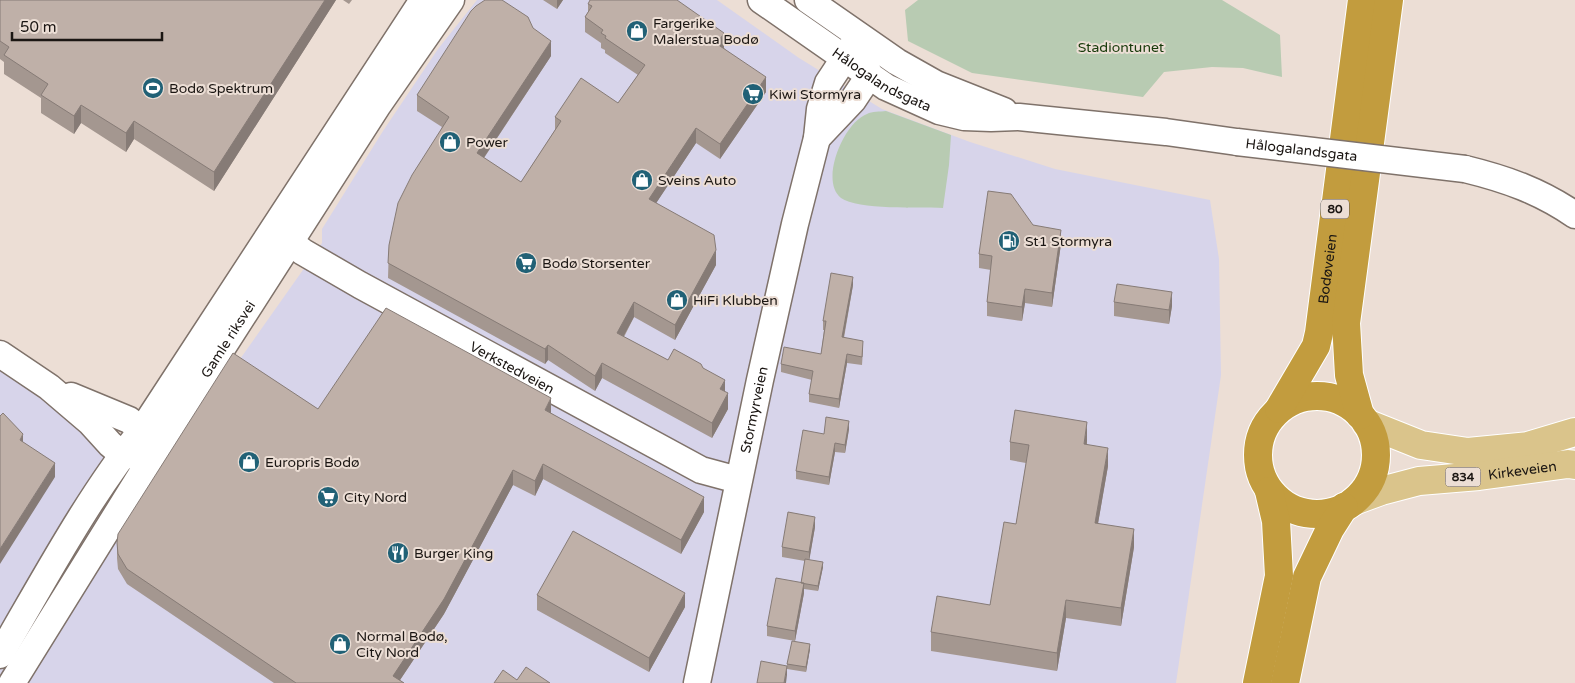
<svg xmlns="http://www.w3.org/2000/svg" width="1575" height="683" font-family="'Varela Round',sans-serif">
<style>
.commercial{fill:#d7d4ea}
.green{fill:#b8cbb2}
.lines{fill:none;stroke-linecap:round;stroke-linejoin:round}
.minor-casing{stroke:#7f726a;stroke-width:29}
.major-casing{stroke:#fff;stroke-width:30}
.highway-casing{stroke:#fff;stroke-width:30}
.minor{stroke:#fff;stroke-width:26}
.major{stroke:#dac48b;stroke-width:28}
.highway{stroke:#c29c3e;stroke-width:28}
.minor-bridge-casing{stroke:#7f726a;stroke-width:29;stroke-linecap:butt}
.minor-bridge{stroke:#fff;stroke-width:26}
.wall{fill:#a49790}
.shaded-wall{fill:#867b76}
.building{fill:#bfb0a8;stroke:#867b76}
.labels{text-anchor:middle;stroke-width:4;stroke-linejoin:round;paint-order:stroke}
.shield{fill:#ecded5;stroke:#5a524d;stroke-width:1}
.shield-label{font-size:12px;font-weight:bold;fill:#1b1613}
.poi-label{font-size:14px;fill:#1b1613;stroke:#ecded5;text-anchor:start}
.park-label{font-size:14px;fill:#173a0a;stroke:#ecded5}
.street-label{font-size:14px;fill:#1b1613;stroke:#ecded5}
</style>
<rect width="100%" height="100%" fill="#ecded5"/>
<path class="commercial" d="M477,0H717L799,58L882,109L970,142L1055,169L1210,200L1219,259L1221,375L1176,683H0V348L104,429L141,511L233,369L322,243V229L383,131L438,49Z"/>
<path class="green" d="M918,0H1222L1280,35L1282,77L1243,68L1212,67L1164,72L1143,97L972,73L908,41L905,10Z
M886,111L951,135L949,165L943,208C921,207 857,210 841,198C819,181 844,122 867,114C872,111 880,112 886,111Z"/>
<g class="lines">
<g class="minor-casing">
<g id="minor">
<path id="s1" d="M761,0L886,87L939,111L964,117L991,118L1019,117L1166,132L1237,142"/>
<path d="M808,0L897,62L936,84L1004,111"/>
<path d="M817,138L853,100L869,76L864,58"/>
<path d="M1465,169C1506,179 1540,191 1575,215"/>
<path id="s2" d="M291,243L303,252L360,285L701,470L738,480"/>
<path d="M0,354L49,387L90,422L110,444L122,454L140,457"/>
<path d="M71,396L129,420L142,430L147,446"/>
<path d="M0,655C44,580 88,497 142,430L423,0"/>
<path id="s3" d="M12,683L151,459L378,105L451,0"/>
<path id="s4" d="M697,683L760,380L795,224L817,138L820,109L828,83L859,36"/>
</g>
</g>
<g class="major-casing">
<g id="major">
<path d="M1366,423L1421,445L1468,452L1528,446L1575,432"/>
<path id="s5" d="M1354,501L1381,491L1419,481L1479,476L1568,464L1575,465"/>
</g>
</g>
<g class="highway-casing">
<g id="highway">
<circle cx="1317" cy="455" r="59"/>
<path id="s6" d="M1279,409L1316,346L1319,333L1362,0"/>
<path d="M1360,415L1349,375L1346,323L1389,0"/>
<path d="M1257,683L1279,576L1276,521L1269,491"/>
<path d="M1285,683L1307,577L1330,529L1344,507"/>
</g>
</g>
<use href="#minor" class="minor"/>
<use href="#major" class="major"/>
<use href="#highway" class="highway"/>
<g class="minor-bridge-casing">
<g id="minor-bridge">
<path id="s7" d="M1237,142L1465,169"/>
</g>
</g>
<use href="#minor-bridge" class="minor-bridge"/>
</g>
<path class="wall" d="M0,0H336L214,191L134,139L126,152L81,123L74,134L41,113V98L4,74V62L0,59Z
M343,0H352L349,4Z
M543,0H563L557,9Z
M588,4L724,48L766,92L720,159L696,143L656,203L716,265L675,340L634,317L624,337L668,360L703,368L725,392L728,409L712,438L602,378L595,391L548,360L545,364L388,278L389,245L442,127L417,111V95L533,28L551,56L484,158L521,182L555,130V117L618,103L638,75L605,53V50L601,48V43L585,32V17L588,12Z
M1033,225L1061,244L1052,307L1025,303L1022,321L987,316V302L991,270L979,268V254Z
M853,285L844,338L863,350L862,365L847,363L839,408L809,402V394L812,380L781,372V364L821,354L824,330H823V321Z
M1114,302L1172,306L1169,324L1114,316Z
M318,409L551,413L704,512L681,554L543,479L535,496L513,485L444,614L400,680L404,683H274L127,584L118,569L117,558V543Z
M849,429L845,453L835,452L829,485L796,479V471L824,434Z
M1087,441V444L1108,466L1098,523L1134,547L1121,626L1066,618L1057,671L931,651V632L990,605L1016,524L1026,463L1010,460V442Z
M815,527L809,560L823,567L818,591L804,589V593L795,641L767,636V626L801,583L805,561L782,557V547Z
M537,595L685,607L649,672L537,610Z
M810,649L806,672L787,669V664Z"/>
<path class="shaded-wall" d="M325,0H336L214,191V172Z
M557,0H563L557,9Z
M724,33V48L717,59V44Z
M551,41V56L477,168V153Z
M766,77V92L720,159V144Z
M81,105V123L74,134V116Z
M134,121V139L126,152V133Z
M696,128V143L649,214V199Z
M1061,230V244L1052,307V293Z
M716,250V265L675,340V325Z
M853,277V285L842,346V337Z
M1025,289V303L1022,321V307Z
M1172,292V306L1169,324V310Z
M634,302V317L617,348V333Z
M548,345V360L545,364V349Z
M847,354V363L839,408V399Z
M602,363V378L595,391V376Z
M725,380V395L720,389Z
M728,393V409L712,438V423Z
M551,398V413L545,425V410Z
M849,421V429L845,453V445Z
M1087,422V441L1084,462V444Z
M23,434V449L20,440Z
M835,443V452L829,485V477Z
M1108,448V466L1095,541V523Z
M55,463V477L0,564V549Z
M543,464V479L535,496V481Z
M513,470V485L444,614L398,683L393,676Z
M704,497V512L681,554V540Z
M815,517V527L809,562V552Z
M1134,529V547L1121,626V608Z
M823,562V567L818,591V586Z
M804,583V593L795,641V631Z
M685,593V607L649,672V658Z
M1066,600V618L1057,671V653Z
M810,644V649L806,672V667Z
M787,666V675L786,683H784Z"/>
<path class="building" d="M0,0H325L214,172L134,121L126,133L81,105L74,116L41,95L48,84L4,55L9,47L0,41Z
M485,0H502L528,17L533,28L551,41L477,153L521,182L561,121L555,117L581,78L618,103L645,65L605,38L606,36L601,33L603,30L585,17L592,6L588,4L590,0H677L724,33L717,44L766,77L720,144L696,128L649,199L714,235L716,250L675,325L634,302L617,333L668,360L674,349L701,364L703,368L725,380L720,389L728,393L712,423L602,363L595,376L548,345L545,349L388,263L389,245L398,203L412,175L449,117L417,95L471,11L476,6Z
M988,191L1011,194L1033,225L1061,230L1052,293L1025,289L1022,307L987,302L992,256L979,254Z
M831,273L853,277L842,337L863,341L862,357L847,354L839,399L809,394L813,371L781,364L784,347L821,354L826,321H823Z
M1117,284L1172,292L1169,310L1114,302Z
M386,308L551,398L545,410L704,497L681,540L543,464L535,481L513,470L444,599L393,676L404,683H296L127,569L118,554L117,543L118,534L233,353L318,409Z
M1015,410L1087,422L1084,444L1108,448L1095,523L1134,529L1121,608L1066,600L1057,653L931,632L937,596L990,605L1004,522L1016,524L1029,445L1010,442Z
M3,413L23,434L20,440L55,463L0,549V416Z
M826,417L849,421L845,445L835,443L829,477L796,471L803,430L824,434Z
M788,512L815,517L809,552L782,547Z
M573,531L685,593L649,658L537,595Z
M805,559L823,562L818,586L801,583Z
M776,578L804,583L795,631L767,626Z
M792,641L810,644L806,667L787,664Z
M761,661L787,666L784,683H757Z
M526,667L550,683H494L503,670L517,680Z"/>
<defs>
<g id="shop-disc" transform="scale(1.125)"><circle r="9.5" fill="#216176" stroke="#ecded5"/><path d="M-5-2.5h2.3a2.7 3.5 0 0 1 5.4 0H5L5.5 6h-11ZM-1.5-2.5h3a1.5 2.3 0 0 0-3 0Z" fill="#fff"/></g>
<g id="stadium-disc" transform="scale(1.125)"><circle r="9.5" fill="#216176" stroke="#ecded5"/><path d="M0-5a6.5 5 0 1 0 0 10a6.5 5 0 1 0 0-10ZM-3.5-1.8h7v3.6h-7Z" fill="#fff"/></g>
<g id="supermarket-disc" transform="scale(1.125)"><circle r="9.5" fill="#216176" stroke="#ecded5"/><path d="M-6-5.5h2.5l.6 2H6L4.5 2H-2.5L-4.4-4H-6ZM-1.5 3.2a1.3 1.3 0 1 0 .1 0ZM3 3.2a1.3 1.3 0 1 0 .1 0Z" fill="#fff"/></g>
<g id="fuel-disc" transform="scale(1.125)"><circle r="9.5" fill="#216176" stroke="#ecded5"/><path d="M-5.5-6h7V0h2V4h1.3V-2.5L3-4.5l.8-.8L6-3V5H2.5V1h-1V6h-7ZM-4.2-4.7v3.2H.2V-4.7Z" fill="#fff"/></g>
<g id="restaurant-disc" transform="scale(1.125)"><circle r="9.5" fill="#216176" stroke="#ecded5"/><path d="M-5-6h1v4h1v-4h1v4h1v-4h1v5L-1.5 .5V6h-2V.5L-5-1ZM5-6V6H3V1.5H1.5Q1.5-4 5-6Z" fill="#fff"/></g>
</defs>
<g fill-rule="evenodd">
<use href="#shop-disc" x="637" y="31"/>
<use href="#stadium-disc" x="153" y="88"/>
<use href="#supermarket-disc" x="753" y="94"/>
<use href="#shop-disc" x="450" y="142"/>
<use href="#shop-disc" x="642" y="180"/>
<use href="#fuel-disc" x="1009" y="241"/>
<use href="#supermarket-disc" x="526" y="263"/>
<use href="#shop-disc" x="677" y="300"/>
<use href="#shop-disc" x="249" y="462"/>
<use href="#supermarket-disc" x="328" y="497"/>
<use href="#restaurant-disc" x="398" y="553"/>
<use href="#shop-disc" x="340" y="644"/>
</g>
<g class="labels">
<g class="shield">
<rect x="1321" y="199.5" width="28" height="19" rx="4"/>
<rect x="1445.5" y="467.5" width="35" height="19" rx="4"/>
</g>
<g class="shield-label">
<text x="1335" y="213">80</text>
<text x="1463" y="481">834</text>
</g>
<g class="poi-label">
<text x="653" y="28">Fargerike<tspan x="653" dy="16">Malerstua Bodø</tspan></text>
<text x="169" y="93">Bodø Spektrum</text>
<text x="769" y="99">Kiwi Stormyra</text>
<text x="466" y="147">Power</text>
<text x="658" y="185">Sveins Auto</text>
<text x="1025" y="246">St1 Stormyra</text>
<text x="542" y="268">Bodø Storsenter</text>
<text x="693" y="305">HiFi Klubben</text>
<text x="265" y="467">Europris Bodø</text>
<text x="344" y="502">City Nord</text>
<text x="414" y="558">Burger King</text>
<text x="356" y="641">Normal Bodø,<tspan x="356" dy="16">City Nord</tspan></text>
</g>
<g class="park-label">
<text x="1121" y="52">Stadiontunet</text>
</g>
<g class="street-label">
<text dy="5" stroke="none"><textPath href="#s1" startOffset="145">Hålogalandsgata</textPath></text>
<text dy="5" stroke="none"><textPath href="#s7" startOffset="65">Hålogalandsgata</textPath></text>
<text dy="5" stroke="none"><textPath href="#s6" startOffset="151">Bodøveien</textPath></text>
<text dy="5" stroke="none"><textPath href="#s3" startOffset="406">Gamle riksvei</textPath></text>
<text dy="5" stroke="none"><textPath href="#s2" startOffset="254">Verkstedveien</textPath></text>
<text dy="5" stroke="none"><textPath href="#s4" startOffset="279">Stormyrveien</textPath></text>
<text dy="5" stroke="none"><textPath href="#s5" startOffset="172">Kirkeveien</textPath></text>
</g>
</g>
<path d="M12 32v8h150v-8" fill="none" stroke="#1b1613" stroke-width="2.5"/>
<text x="20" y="32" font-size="15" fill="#1b1613" stroke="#ecded5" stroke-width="4" paint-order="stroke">50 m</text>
</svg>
